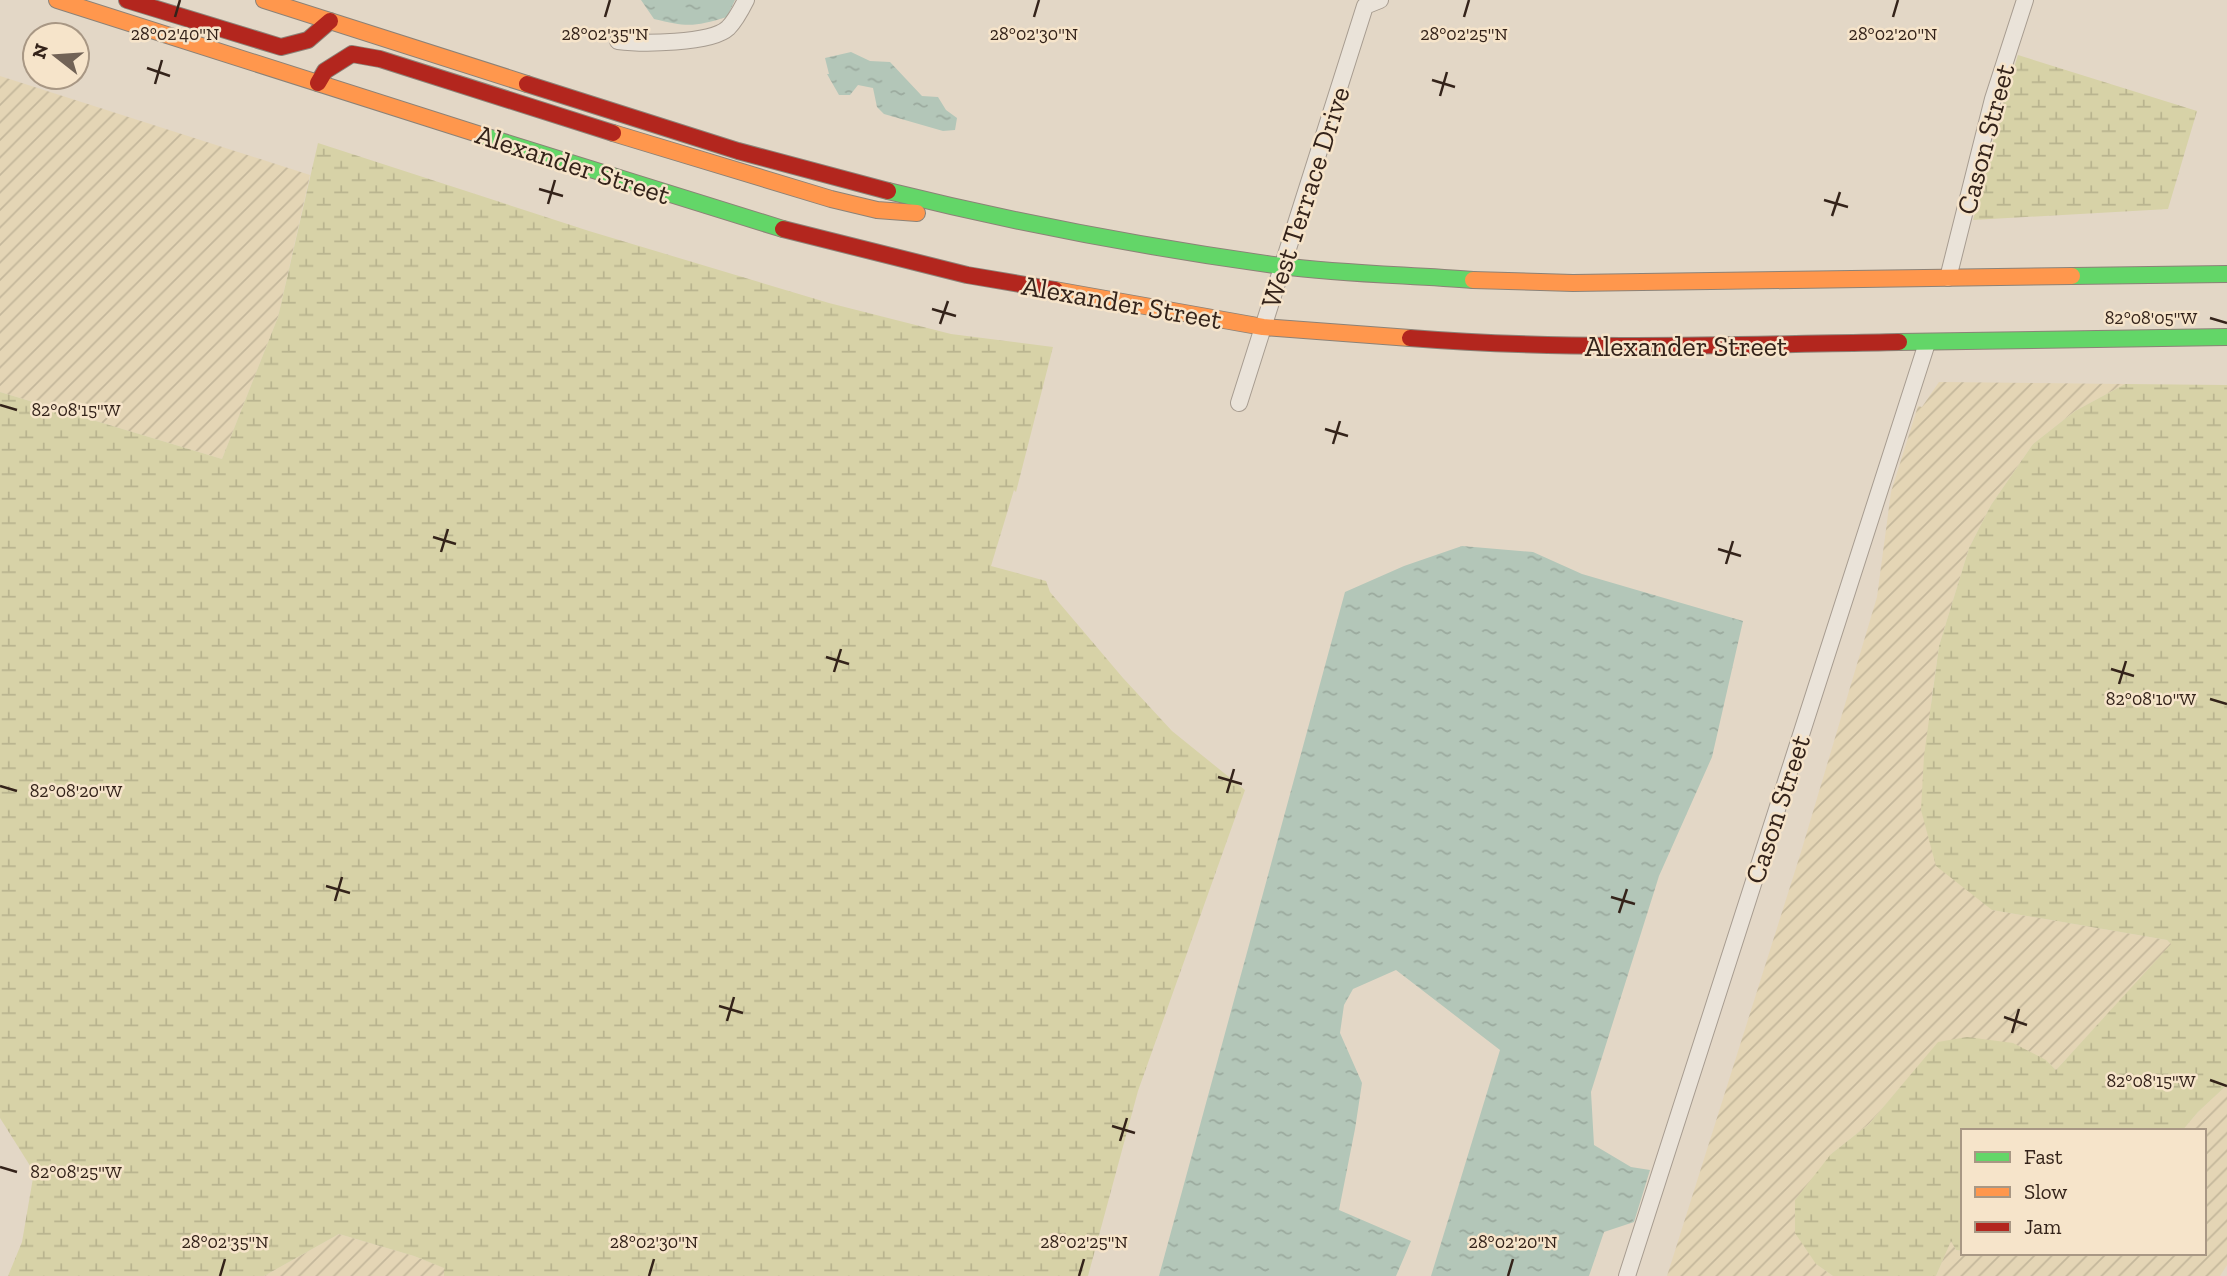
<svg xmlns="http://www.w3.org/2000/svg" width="2227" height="1276" font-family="'Zilla Slab',serif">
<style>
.farmland{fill:url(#farmland-furrows)}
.wetland{fill:url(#wetland-marsh)}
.water{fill:url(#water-ripples)}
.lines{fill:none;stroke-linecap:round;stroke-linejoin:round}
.street-casing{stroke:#a79c90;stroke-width:18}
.fast-casing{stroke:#8c8277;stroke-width:18}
.slow-casing{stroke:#8c8277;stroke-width:18}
.jam-casing{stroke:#8c8277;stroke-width:18}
.street{stroke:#eae3d9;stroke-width:16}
.fast{stroke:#63d668;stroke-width:16}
.slow{stroke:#ff974d;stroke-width:16}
.jam{stroke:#b3261e;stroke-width:16}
.ticks{fill:none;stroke:#34231a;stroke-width:2.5}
.labels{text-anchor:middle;stroke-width:5;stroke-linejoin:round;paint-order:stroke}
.street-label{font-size:28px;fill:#34231a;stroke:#f6e4ca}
.ticks-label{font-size:18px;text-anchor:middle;fill:#34231a;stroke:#f6e4ca;stroke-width:5;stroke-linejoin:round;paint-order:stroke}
</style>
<defs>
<pattern id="farmland-furrows" width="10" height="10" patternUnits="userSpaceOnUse" patternTransform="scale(1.75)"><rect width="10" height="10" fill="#e4d5b5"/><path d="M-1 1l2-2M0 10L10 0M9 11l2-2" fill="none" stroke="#c4b79b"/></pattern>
<pattern id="wetland-marsh" width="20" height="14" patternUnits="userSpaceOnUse" patternTransform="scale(1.75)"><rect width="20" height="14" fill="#d7d2a7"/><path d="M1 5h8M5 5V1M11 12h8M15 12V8" fill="none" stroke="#b9b48f"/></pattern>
<pattern id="water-ripples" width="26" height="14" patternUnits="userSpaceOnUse" patternTransform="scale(1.75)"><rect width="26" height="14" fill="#b3c6b8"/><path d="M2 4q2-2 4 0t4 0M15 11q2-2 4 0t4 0" fill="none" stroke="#9baa9e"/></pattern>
</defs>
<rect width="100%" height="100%" fill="#e3d7c6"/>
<path class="farmland" d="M0,76L310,175L278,317L222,459L0,392Z
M1939,382L2125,384L2075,411L2033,444L1991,505L1969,548L1939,646L1931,703L1992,910L2167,940L2172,944L2056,1070L2046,1060L1938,1043L1869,1124L1831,1154L1816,1264L1833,1276H1667L1801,852L1877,597L1891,492L1918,406L1922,407Z
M2227,1085V1265L2220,1276H1936L1951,1240L1956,1250L1963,1251V1253H2204V1131H2182L2198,1112Z
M339,1234L414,1256L445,1268L444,1276H264Z"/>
<path class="wetland" d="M2018,55L2197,111L2168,209L1973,220L2003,102Z
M318,143L589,231L829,303L951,334L1053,347L1016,492L1014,490L991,566L1046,581L1050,592L1123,678L1172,731L1245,790L1138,1091L1088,1276H444V1268L414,1256L339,1234L264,1276H8L22,1242L34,1172L0,1118V392L222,459L278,317Z
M2125,384L2227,385V1085L2198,1112L2182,1131H1963V1251L1956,1250L1951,1241L1936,1276H1833L1816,1264L1795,1233V1200L1831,1154L1869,1124L1938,1042L1967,1037L2013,1043L2046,1060L2056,1070L2171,944L2167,940L1992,910L1936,866L1921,810L1924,756L1939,646L1969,548L1991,505L2033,444L2075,411Z"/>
<path class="water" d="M641,0H735L727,17C694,27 687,27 654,19Z
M851,52L870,61L890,62L922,96L938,97L946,110L957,118L955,130L943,131L884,114L877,107L873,88L858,85L850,95H839L827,74H829L825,58Z
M1462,546L1533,552L1582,574L1743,621L1712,757L1659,876L1591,1092L1594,1145L1631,1167L1650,1170L1634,1222L1604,1232L1589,1276H1431L1500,1050L1396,970L1353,989L1344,1005L1340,1033L1362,1083L1355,1129L1339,1210L1411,1241L1396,1276H1159L1345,592L1404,566Z"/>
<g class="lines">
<g class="street-casing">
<path id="street" d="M618,41C641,44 711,44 728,28C736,20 741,10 746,0
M1948,278L1993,99L2025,0
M1239,403L1365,6L1380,0
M1627,1276L1927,343"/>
</g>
<g class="fast-casing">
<path id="fast" d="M481,135L783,229
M888,191C1017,223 1149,248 1281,266C1344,274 1409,275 1473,280
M2072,276L2227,274
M1899,342L2227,337"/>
</g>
<g class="slow-casing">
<path id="slow" d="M57,0L481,135
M264,0L527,84
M613,133L831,199L877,210L917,213
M1473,280L1573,283L2072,276
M1055,290L1263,327L1410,338"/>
</g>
<g class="jam-casing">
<path id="jam" d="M127,0L281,47L308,40L330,21
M318,83L325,71L352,54L380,59L613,133
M527,84L738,151L888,191
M783,229L967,275L1055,290
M1410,338C1573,351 1736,345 1899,342"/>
</g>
<use href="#street" class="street"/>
<use href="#fast" class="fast"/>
<use href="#slow" class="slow"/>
<use href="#jam" class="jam"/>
</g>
<path class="ticks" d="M175,17L180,0M605,17L610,0M1034,17L1039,0M1464,17L1469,0M1893,17L1898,0M147,68L170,76M1432,80L1455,87M155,84L162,60M1440,96L1447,72M539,189L563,196M1824,200L1848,207M548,204L555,180M1832,216L1840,192M932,309L956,316M2210,318L2227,323M940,324L948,301M0,405L17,410M1325,429L1348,436M1333,444L1340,421M433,537L456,544M1718,549L1741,556M441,552L448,529M1726,564L1733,541M826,657L849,664M2111,669L2134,676M834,672L841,649M2119,684L2126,661M2210,699L2227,704M1218,777L1242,784M0,786L17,791M1227,793L1234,769M326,886L350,893M1611,897L1635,904M335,901L342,877M1619,913L1627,889M719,1006L743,1013M2004,1017L2027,1025M727,1021L734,997M2012,1033L2019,1009M2210,1080L2227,1086M1112,1126L1135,1133M1120,1141L1127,1118M0,1167L17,1172M220,1276L225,1259M649,1276L654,1259M1079,1276L1084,1259M1508,1276L1513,1259"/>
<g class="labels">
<g class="street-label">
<text transform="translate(1985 139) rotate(-75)" y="10">Cason Street</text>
<text transform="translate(573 164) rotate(18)" y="10">Alexander Street</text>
<text transform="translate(1305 197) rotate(-72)" y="10">West Terrace Drive</text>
<text transform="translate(1122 302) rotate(10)" y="10">Alexander Street</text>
<text x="1686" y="356">Alexander Street</text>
<text transform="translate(1777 809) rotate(-72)" y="10">Cason Street</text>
</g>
</g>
<g class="ticks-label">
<text x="175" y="40">28°02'40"N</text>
<text x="605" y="40">28°02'35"N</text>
<text x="1034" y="40">28°02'30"N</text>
<text x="1464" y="40">28°02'25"N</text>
<text x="1893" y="40">28°02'20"N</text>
<text x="2151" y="324">82°08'05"W</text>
<text x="76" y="416">82°08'15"W</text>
<text x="2151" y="705">82°08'10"W</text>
<text x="76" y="797">82°08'20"W</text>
<text x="2151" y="1087">82°08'15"W</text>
<text x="76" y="1178">82°08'25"W</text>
<text x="225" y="1248">28°02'35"N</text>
<text x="654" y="1248">28°02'30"N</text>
<text x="1084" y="1248">28°02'25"N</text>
<text x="1513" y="1248">28°02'20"N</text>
</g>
<rect x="1961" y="1129" width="245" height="126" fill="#f6e4ca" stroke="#a89784" stroke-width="2"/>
<rect x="1975" y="1152" width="35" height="10" fill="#63d668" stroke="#a89784" stroke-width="2"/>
<text x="2024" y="1164" font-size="21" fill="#34231a">Fast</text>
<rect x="1975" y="1187" width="35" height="10" fill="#ff974d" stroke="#a89784" stroke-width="2"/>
<text x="2024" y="1199" font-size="21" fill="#34231a">Slow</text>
<rect x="1975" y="1222" width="35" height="10" fill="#b3261e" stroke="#a89784" stroke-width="2"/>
<text x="2024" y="1234" font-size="21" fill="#34231a">Jam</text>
<g transform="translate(56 56) rotate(287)"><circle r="33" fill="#f6e4ca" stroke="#a89784" stroke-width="2"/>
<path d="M0-5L12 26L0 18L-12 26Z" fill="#716256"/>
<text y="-10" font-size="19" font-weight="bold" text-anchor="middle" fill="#34231a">N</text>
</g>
</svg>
